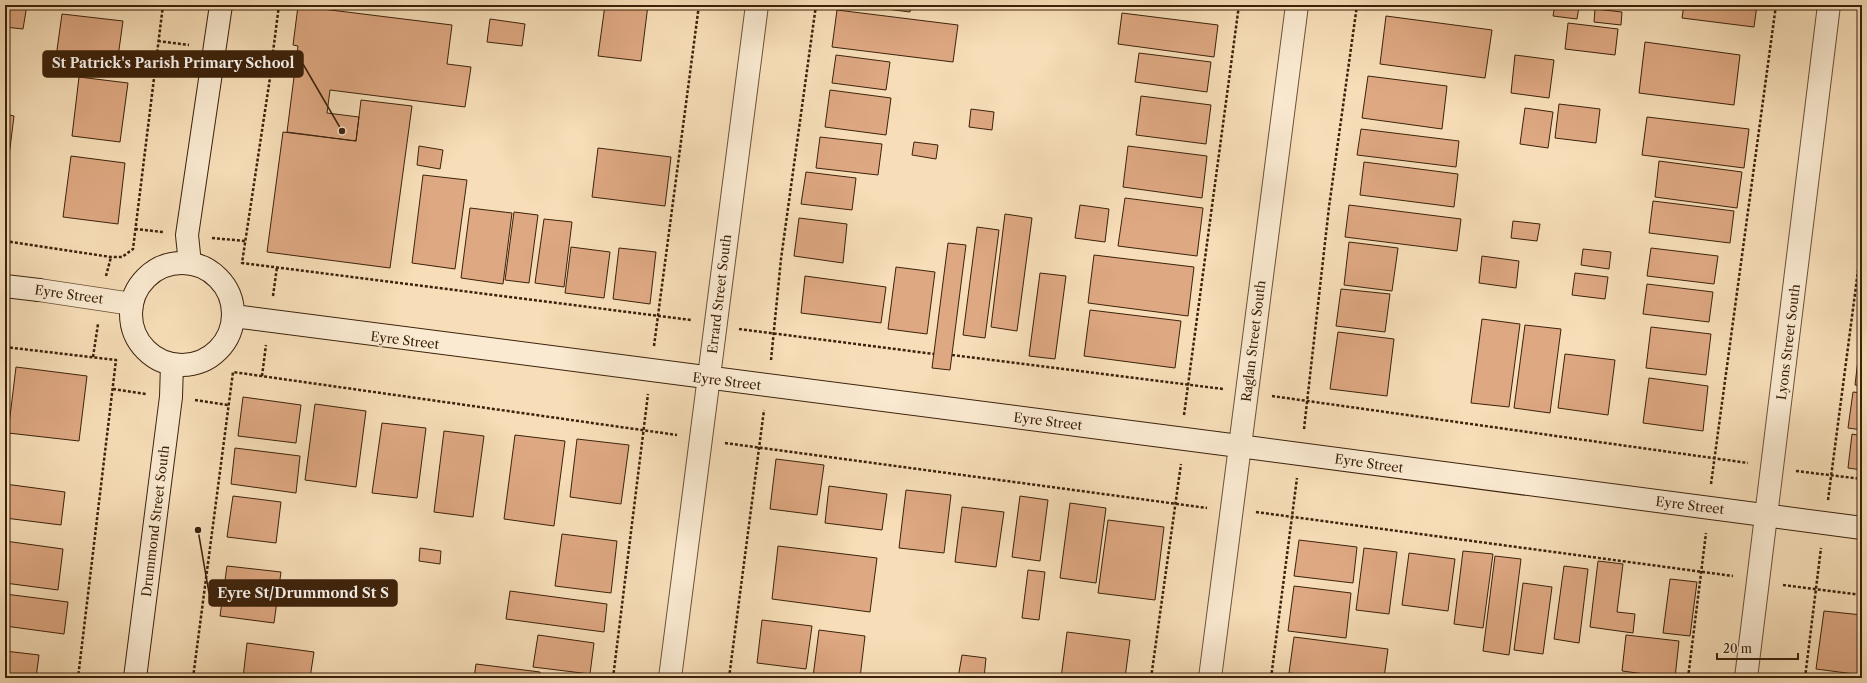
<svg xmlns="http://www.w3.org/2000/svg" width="1867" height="683" font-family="'Libre Caslon Text',serif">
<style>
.building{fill:#dea882;stroke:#3c220b}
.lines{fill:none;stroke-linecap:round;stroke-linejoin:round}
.minor-casing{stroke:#6b5136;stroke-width:24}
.tertiary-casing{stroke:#6b5136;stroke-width:24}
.secondary-casing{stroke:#3c220b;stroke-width:24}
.path{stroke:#3c220b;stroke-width:2.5;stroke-dasharray:3 2;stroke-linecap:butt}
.minor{stroke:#faead1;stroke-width:22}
.tertiary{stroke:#faead1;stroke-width:22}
.secondary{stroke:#faead1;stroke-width:22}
.labels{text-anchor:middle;stroke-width:3;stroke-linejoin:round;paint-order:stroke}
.street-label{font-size:13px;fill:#3c220b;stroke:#faead1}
.leader{fill:none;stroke:#3c220b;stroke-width:1.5}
.callout-dot{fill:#3c220b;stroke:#faead1;stroke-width:1.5}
.callout{fill:#3c220b;stroke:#3c220b;stroke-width:1.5}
.callout-label{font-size:14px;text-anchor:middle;font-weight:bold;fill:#fff}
</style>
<rect width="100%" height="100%" fill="#f7deb8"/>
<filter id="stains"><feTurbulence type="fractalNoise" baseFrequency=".005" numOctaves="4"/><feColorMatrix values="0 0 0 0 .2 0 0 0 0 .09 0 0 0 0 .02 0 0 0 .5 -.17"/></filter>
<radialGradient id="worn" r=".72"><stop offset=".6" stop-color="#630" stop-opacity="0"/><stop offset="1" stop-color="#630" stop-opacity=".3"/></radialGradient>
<path class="building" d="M5,5H27L23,29L5,27Z
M605,5H648L641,61L598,56Z
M855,5H911L910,12Z
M1203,5H1223L1222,7Z
M1461,5H1494L1493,9Z
M1555,5L1579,7L1577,19L1553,16Z
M1684,5H1757L1754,27L1682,18Z
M298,6L452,25L447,64L471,67L465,107L330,90L327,113L359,117L356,141L287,132L298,46L293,45Z
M1595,9L1622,12L1621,25L1594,22Z
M837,10L958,25L953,62L832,47Z
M1122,13L1218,25L1214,57L1118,44Z
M62,14L123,21L117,64L56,57Z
M1386,16L1492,30L1485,78L1380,64Z
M490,19L525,24L522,46L487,42Z
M1568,23L1618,29L1615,55L1565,49Z
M1645,42L1740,55L1734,105L1639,93Z
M1139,53L1211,62L1207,92L1135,82Z
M836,55L890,62L886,90L832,83Z
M1515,55L1554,60L1549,98L1511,93Z
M1368,76L1447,86L1442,129L1362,118Z
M79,77L128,83L120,142L72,136Z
M830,90L891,98L886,135L825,127Z
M1141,96L1211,105L1206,144L1136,135Z
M361,100L412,106L390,268L267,252L283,132L356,141Z
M1559,104L1600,109L1596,143L1555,138Z
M1525,108L1553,112L1548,148L1520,144Z
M971,109L994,112L992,130L969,127Z
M5,114L14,116L5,188Z
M1647,117L1749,129L1744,168L1642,155Z
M1361,129L1459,141L1456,167L1357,155Z
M820,137L882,144L878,175L816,168Z
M914,142L938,145L936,159L912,155Z
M419,146L443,150L440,169L417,165Z
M1128,146L1207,156L1202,198L1123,187Z
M598,148L671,157L665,206L592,197Z
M71,156L125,163L118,224L63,217Z
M1659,161L1742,172L1737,208L1655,197Z
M1364,162L1458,174L1454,207L1360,195Z
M806,172L856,178L852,210L801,204Z
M423,175L467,180L455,269L412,263Z
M1125,198L1203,208L1197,256L1118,246Z
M1653,201L1734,211L1730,243L1649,233Z
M1080,205L1109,209L1105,242L1075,238Z
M1349,205L1461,219L1457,251L1345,237Z
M470,208L512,213L503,284L461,278Z
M514,212L538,215L529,283L505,280Z
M1005,214L1032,218L1017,331L991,327Z
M799,218L847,224L843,263L794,256Z
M544,219L572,222L564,287L535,283Z
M1513,221L1540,224L1537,241L1511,238Z
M977,227L999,230L985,338L963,335Z
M1349,242L1398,248L1392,291L1344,285Z
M948,243L966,245L950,370L932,368Z
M571,247L610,252L604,298L565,293Z
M619,248L656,252L650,304L613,299Z
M1651,248L1718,256L1714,284L1647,276Z
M1583,249L1611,252L1609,269L1581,265Z
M1094,255L1194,267L1188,316L1088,303Z
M1482,256L1519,261L1516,288L1479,283Z
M896,267L935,272L927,334L888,329Z
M1040,273L1066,276L1055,359L1029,356Z
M1575,273L1608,277L1605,299L1572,295Z
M805,276L886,287L881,323L801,313Z
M1647,284L1713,292L1709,322L1643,314Z
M1341,289L1390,294L1385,332L1336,326Z
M1090,310L1181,321L1175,368L1084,356Z
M1862,310V345L1858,344Z
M1482,319L1520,324L1509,407L1471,403Z
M1525,325L1561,329L1550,413L1514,408Z
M1651,327L1711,334L1706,375L1646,368Z
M1338,332L1394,339L1387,396L1330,389Z
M1859,351L1862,352V386L1855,385Z
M1565,354L1615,360L1608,415L1558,408Z
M16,367L87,376L79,441L8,433Z
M1649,378L1708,386L1703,431L1643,423Z
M1853,392L1862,393V430L1848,428Z
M243,397L301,405L296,443L238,436Z
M315,404L366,411L356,487L305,480Z
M382,423L426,428L417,498L372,493Z
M444,431L484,436L473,517L434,512Z
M1852,434L1862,436V470L1848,468Z
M515,435L565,441L554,526L504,519Z
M577,439L629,445L621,504L570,497Z
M235,448L300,456L296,493L231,484Z
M776,459L824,465L817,515L770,509Z
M5,484L65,492L61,525L5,518Z
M829,486L887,494L882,530L825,523Z
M906,490L951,495L944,553L899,548Z
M233,496L281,502L276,543L227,537Z
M1020,496L1048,500L1040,561L1012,557Z
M1070,503L1106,508L1096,583L1060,578Z
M962,507L1004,512L996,567L955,562Z
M1108,520L1164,527L1155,600L1098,593Z
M562,534L617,541L611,593L555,586Z
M1299,540L1357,547L1353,583L1294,576Z
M5,541L63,549L58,590L5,583Z
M778,546L877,558L870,612L772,599Z
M420,548L441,551L440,564L419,561Z
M1364,548L1397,552L1389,614L1356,610Z
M1463,551L1493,554L1483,628L1454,624Z
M1409,553L1455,559L1448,611L1402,605Z
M1495,556L1521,559L1509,655L1483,651Z
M1598,561L1623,564L1617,612L1635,614L1633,633L1590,627Z
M227,566L281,572L274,623L220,616Z
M1564,566L1588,569L1579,643L1554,639Z
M1028,570L1045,572L1039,620L1022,618Z
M1670,579L1697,582L1690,636L1663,633Z
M1523,583L1552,587L1543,654L1514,650Z
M1294,586L1351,593L1346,638L1288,631Z
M510,591L607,604L604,632L506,619Z
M5,594L68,602L64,634L5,626Z
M1824,611L1862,615V675L1816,669Z
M762,620L812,626L806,669L757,663Z
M819,630L865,636L860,678L813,677Z
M1067,632L1130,640L1125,678H1061Z
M538,635L594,643L590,674L533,667Z
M1626,635L1679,641L1675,678L1622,671Z
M1294,637L1388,649L1384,678H1330L1289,673Z
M247,643L314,652L310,678H243Z
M5,651L39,655L36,678H5Z
M962,655L986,658L984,678H958Z
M476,664L540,672V678H474Z
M872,674L900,678H871Z
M1451,676L1469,678H1451Z"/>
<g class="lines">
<g class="minor-casing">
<path id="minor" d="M670,678L757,5
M1210,678L1297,5
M1746,678L1829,5"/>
</g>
<g class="tertiary-casing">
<path id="tertiary" d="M39,290L132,304"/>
</g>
<g class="secondary-casing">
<path id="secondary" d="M131 314a51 51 0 1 1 102 0a51 51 0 1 1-102 0Z
M190,264L187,235L221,5
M5,286L39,290
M234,316L1239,446L1862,528
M135,678L171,397L172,364"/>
</g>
<path class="path" d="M279,5L273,52V58L242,263L691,320
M158,41L189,45
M240,53L273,58
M135,229L163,232
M212,238L245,241
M5,241L111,257H122L133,249L163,5
M106,276L111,257
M273,296L277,267
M739,329L934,354
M654,346L699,5
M5,347L116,360L78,678
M952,355L1223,389
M93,357L98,324
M771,360L781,259L816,5
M262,376L266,345
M113,389L146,394
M1272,396L1748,463
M195,400L228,405
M1184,415L1239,5
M1304,429L1329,207L1357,5
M725,443L1207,508
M1796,471L1862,479
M1711,484L1776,5
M1828,500L1862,240
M1256,512L1733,576
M1783,585L1862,595
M193,678L233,372L677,435
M613,678L648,394
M729,678L764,410
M1151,678L1181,464
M1271,678L1297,478
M1688,678L1706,533
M1805,678L1821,548"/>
<use href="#minor" class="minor"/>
<use href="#tertiary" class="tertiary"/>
<use href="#secondary" class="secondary"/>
</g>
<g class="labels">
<g class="street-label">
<text transform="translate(69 294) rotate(8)" y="5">Eyre Street</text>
<text transform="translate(719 294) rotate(-83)" y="5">Errard Street South</text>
<text transform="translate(405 340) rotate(7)" y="5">Eyre Street</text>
<text transform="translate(1253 341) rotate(-83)" y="5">Raglan Street South</text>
<text transform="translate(1788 342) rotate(-83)" y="5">Lyons Street South</text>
<text transform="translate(727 381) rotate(7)" y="5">Eyre Street</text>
<text transform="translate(1048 421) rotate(7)" y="5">Eyre Street</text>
<text transform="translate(1369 463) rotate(8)" y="5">Eyre Street</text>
<text transform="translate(1690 505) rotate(7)" y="5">Eyre Street</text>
<text transform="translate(155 521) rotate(-83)" y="5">Drummond Street South</text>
</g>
</g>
<path class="leader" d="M342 131L303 64M198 530L209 593"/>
<g class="callout-dot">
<circle cx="342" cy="131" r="4"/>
<circle cx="198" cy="530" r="4"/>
</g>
<g class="callout">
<rect x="43" y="51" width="260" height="26" rx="4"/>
<rect x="209" y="580" width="188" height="26" rx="4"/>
</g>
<g class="callout-label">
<text x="173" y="68">St Patrick's Parish Primary School</text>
<text x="303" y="598">Eyre St/Drummond St S</text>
</g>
<rect width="1867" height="683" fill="none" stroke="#f7deb8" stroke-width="20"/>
<rect x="6" y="6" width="1855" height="671" fill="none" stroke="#3c220b" stroke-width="2"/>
<rect x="10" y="10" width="1847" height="663" fill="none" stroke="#3c220b"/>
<path d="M1717 653v6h81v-6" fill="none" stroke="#3c220b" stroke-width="2"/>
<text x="1723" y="653" font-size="12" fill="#3c220b" stroke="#faead1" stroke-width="3" paint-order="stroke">20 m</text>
<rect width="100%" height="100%" filter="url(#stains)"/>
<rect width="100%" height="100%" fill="url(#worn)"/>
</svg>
